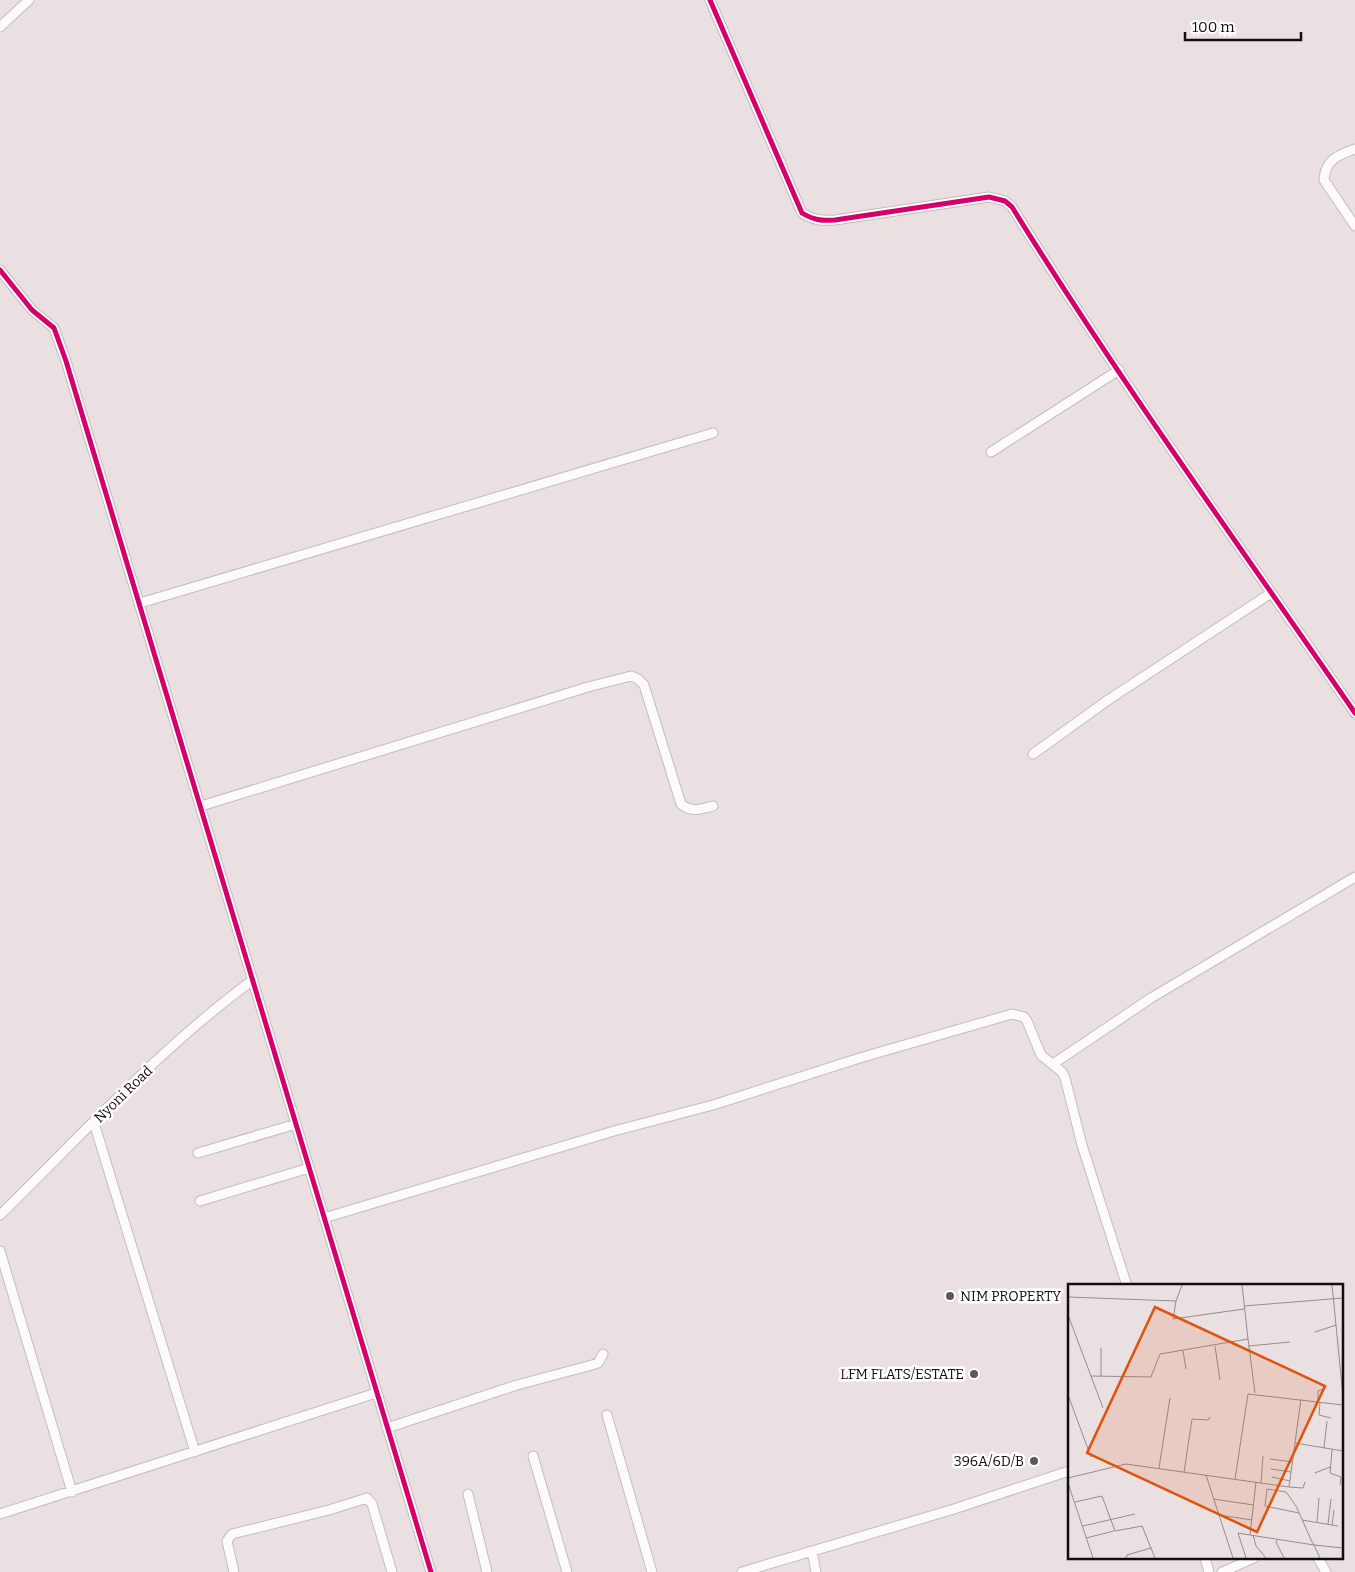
<svg xmlns="http://www.w3.org/2000/svg" width="1355" height="1572" font-family="Bitter,serif">
<style>
.lines{fill:none;stroke-linecap:round;stroke-linejoin:round}
.minor-casing{stroke:#c3bcbe;stroke-width:11}
.minor{stroke:#fcfafb;stroke-width:9}
.cycleway-casing{stroke:#fff;stroke-width:8}
.cycleway{stroke:#d6006c;stroke-width:5}
.poi-dot{fill:#5e5758;stroke:#fff;stroke-width:2}
.labels{text-anchor:middle;stroke-width:5;stroke-linejoin:round;paint-order:stroke}
.street-label{font-size:14px;fill:#130d0e;stroke:#fff}
.poi-label{font-size:14px;fill:#130d0e;stroke:#fff;text-anchor:end}
.inset-road{fill:none;stroke:#948c8d;stroke-width:1}
.view{fill:#dd550c;fill-opacity:0.15;stroke:#dd550c;stroke-width:2.5}
.inset-edge{fill:none;stroke:#130d0e;stroke-width:2.5}
</style>
<rect width="100%" height="100%" fill="#eae0e2"/>
<g class="lines">
<g class="minor-casing">
<path id="minor" d="M710,0L802,213C813,220 821,221 835,220L989,197L1005,201L1012,207C1119,380 1239,545 1355,713
M0,27L29,0
M1355,149C1338,155 1325,160 1324,180L1355,226
M0,270L32,310L54,328L66,361L431,1572
M991,452L1119,370
M140,603L713,433
M1033,754L1108,700L1271,593
M201,806L588,687L631,676L638,679L644,685L681,804C692,813 700,809 713,806
M1053,1064L1151,998L1355,877
M94,1123L195,1452
M198,1153L296,1124
M200,1201L309,1168
M0,1215C82,1135 160,1048 253,980
M324,1218L614,1131L713,1105L863,1057L1012,1014L1024,1017L1027,1021L1041,1055L1062,1072L1065,1078L1082,1145L1127,1286
M0,1251L72,1492
M607,1415L652,1572
M387,1428L517,1385L592,1365L598,1363L603,1354
M533,1456L567,1572
M468,1494L487,1572
M0,1514L376,1393
M812,1551L816,1572
M1205,1558L1209,1572
M1318,1558L1326,1572
M234,1572L227,1541L232,1534L329,1510L367,1498L372,1504L392,1572
M742,1572L954,1509L1069,1471
M1222,1572L1254,1558"/>
</g>
<use href="#minor" class="minor"/>
<g class="cycleway-casing">
<path id="cycleway" d="M710,0L802,213C813,220 821,221 835,220L989,197L1005,201L1012,207C1119,380 1239,545 1355,713
M0,270L32,310L54,328L66,361L431,1572"/>
</g>
<use href="#cycleway" class="cycleway"/>
</g>
<g class="poi-dot">
<circle cx="950" cy="1296" r="5"/>
<circle cx="974" cy="1374" r="5"/>
<circle cx="1034" cy="1461" r="5"/>
</g>
<g class="labels">
<g class="street-label">
<text transform="translate(123 1094) rotate(-44)" y="5">Nyoni Road</text>
</g>
<g class="poi-label">
<text x="960" y="1301" text-anchor="start">NIM PROPERTY</text>
<text x="964" y="1379">LFM FLATS/ESTATE</text>
<text x="1024" y="1466">396A/6D/B</text>
</g>
</g>
<g transform="translate(1068 1284)">
<rect width="275" height="275" fill="#eae0e2"/>
<path class="inset-road" d="M264,1L275,112M0,13L108,17L105,35L176,25M108,17L114,1M176,22L275,14M0,31L35,124M247,48L268,41M180,55L187,109M147,62L152,96M181,62L222,58M33,64V92M115,67L118,85M23,92L83,93L92,70L180,55L174,1M0,111L23,173M250,118V107L255,105M252,118L251,131L263,134M227,159L275,167M256,164L259,137M264,166L262,189L273,193L272,201M202,175L225,178M91,184L102,114M203,185L223,188M116,188L124,135L140,136L142,133M247,189L262,183M138,191L165,274M204,193L222,197M0,194L58,180L221,203L233,115M167,195L180,110L275,121M188,198L182,251L246,261L252,274M0,199L25,274M193,199L195,172M221,203L235,204L237,198M145,215L186,221M7,218L34,212L47,247L74,242L87,274M231,229L197,222L199,205L218,208L228,222L229,224L244,258L246,261L275,264M151,231L184,236M234,236L270,242M249,238L251,214M260,240L263,215M264,241L266,226M15,242L67,230M185,251L188,262L198,274M18,254L46,247M211,255L208,258L216,274M58,274L59,271L83,264M178,274L170,249L182,251"/>
<path class="view" d="M87,23L257,102L189,248L19,169Z"/>
<rect width="275" height="275" class="inset-edge"/>
</g>
<path d="M1185 32v8h116v-8" fill="none" stroke="#130d0e" stroke-width="2.5"/>
<text x="1192" y="32" font-size="15" fill="#130d0e" stroke="#ffffff" stroke-width="4" paint-order="stroke">100 m</text>
</svg>
